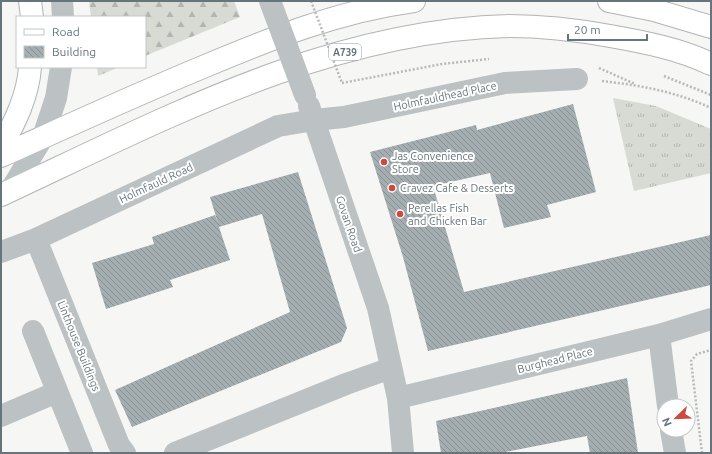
<svg xmlns="http://www.w3.org/2000/svg" width="712" height="454" font-family="Ubuntu,sans-serif">
<style>
.grass{fill:url(#grass-tufts)}
.forest{fill:url(#forest-firs)}
.building{fill:url(#building-back-hatch)}
.lines{fill:none;stroke-linecap:round;stroke-linejoin:round}
.major-casing{stroke:#b0b5b7;stroke-width:24}
.path{stroke:#b6babc;stroke-width:2.5;stroke-dasharray:2 2;stroke-linecap:butt}
.minor{stroke:#bcc1c3;stroke-width:22}
.major{stroke:#fff;stroke-width:22}
.path-bridge{stroke:#b6babc;stroke-width:2.5;stroke-dasharray:2 2;stroke-linecap:butt}
.minor-bridge{stroke:#bcc1c3;stroke-width:22}
.poi-dot{fill:#ce4a3c;stroke:#fff;stroke-width:1.5}
.labels{text-anchor:middle;stroke-width:4;stroke-linejoin:round;paint-order:stroke}
.shield{fill:#fff;stroke:#939ea3;stroke-width:1}
.shield-label{font-size:10px;font-weight:bold;fill:#65757b}
.street-label{font-size:11px;fill:#65757b;stroke:#fff}
.poi-label{font-size:11px;fill:#65757b;stroke:#fff;text-anchor:start}
</style>
<defs>
<pattern id="grass-tufts" width="24" height="20" patternUnits="userSpaceOnUse"><rect width="24" height="20" fill="#d7dbd3"/><path d="M3 7l-1-3M5 7V3M7 7l1-3M15 17l-1-3M17 17v-4M19 17l1-3" fill="none" stroke="#b2b6b0"/></pattern>
<pattern id="forest-firs" width="22" height="20" patternUnits="userSpaceOnUse"><rect width="22" height="20" fill="#d7dbd3"/><path d="M5 1l3.5 6h-7zM16 11l3.5 6h-7z" fill="#b2b6b0"/></pattern>
<pattern id="building-back-hatch" width="6" height="6" patternUnits="userSpaceOnUse"><rect width="6" height="6" fill="#a4adb0"/><path d="M-1 5l2 2M0 0l6 6M5-1l2 2" fill="none" stroke="#899194"/></pattern>
</defs>
<rect width="100%" height="100%" fill="#f6f6f4"/>
<path class="grass" d="M613,98L656,106L711,129V173L634,191Z"/>
<path class="forest" d="M89,1H234L240,17L145,56V17H91Z
M97,67H119L98,76Z"/>
<path class="building" d="M573,104L596,192L547,205L551,217L504,228L490,173L433,186L464,292L711,235V285L428,351L403,257L370,152L476,125L477,130Z
M298,172L347,328L341,342L132,427L115,390L290,312L262,214L219,227L230,260L170,280L173,287L106,309L92,263L154,244L152,237L215,215L218,223L210,197Z
M627,378L638,453H590L587,436L500,453H441L436,421Z"/>
<g class="lines">
<g class="major-casing">
<path id="major" d="M30,1L32,17
M609,1L654,10L711,27
M1,147C15,122 28,96 30,67
M1,156C68,126 135,95 203,67C272,38 339,11 414,1
M1,195C162,120 328,30 509,26C543,26 577,30 610,36C644,42 680,49 711,64"/>
</g>
<path class="path" d="M599,68L635,84
M664,76L711,95
M602,81C639,85 677,92 711,108
M342,83L442,64L489,59
M702,453L691,361L697,354L711,350"/>
<path class="minor" d="M62,1L63,17
M309,106L378,308L398,398L403,453
M10,191L43,137L56,98L61,67
M36,239L119,445L125,453
M1,252L36,239L278,126L314,120L344,117L505,83L577,79
M33,331L82,453
M659,335L668,406
M398,398L659,335L711,319
M1,416L57,392
M671,430L675,453
M175,453L346,384L391,368"/>
<use href="#major" class="major"/>
<path class="path-bridge" d="M311,1L342,83"/>
<path class="minor-bridge" d="M270,1L305,95"/>
</g>
<g class="poi-dot">
<circle cx="384" cy="162" r="4"/>
<circle cx="392" cy="188" r="4"/>
<circle cx="400" cy="214" r="4"/>
</g>
<g class="labels">
<rect class="shield" x="329" y="44" width="32" height="16" rx="3"/>
<g class="shield-label">
<text x="345" y="56">A739</text>
</g>
<g class="street-label">
<text transform="translate(445 96) rotate(-12)" y="4">Holmfauldhead Place</text>
<text transform="translate(156 183) rotate(-25)" y="4">Holmfauld Road</text>
<text transform="translate(349 224) rotate(71)" y="4">Govan Road</text>
<text transform="translate(79 346) rotate(68)" y="4">Linthouse Buildings</text>
<text transform="translate(555 360) rotate(-14)" y="4">Burghead Place</text>
</g>
<g class="poi-label">
<text x="392" y="160">Jas Convenience<tspan x="392" dy="13">Store</tspan></text>
<text x="400" y="192">Cravez Cafe &amp; Desserts</text>
<text x="408" y="212">Perellas Fish<tspan x="408" dy="13">and Chicken Bar</tspan></text>
</g>
</g>
<rect width="712" height="454" fill="none" stroke="#65757b" stroke-width="4"/>
<rect x="16" y="16" width="130" height="52" fill="#ffffff" stroke="#c1c8ca"/>
<rect x="24" y="29" width="20" height="6" fill="#ffffff" stroke="#c1c8ca"/>
<text x="52" y="36" font-size="12" fill="#65757b">Road</text>
<rect x="24" y="46" width="20" height="12" fill="url(#building-back-hatch)" stroke="#c1c8ca"/>
<text x="52" y="56" font-size="12" fill="#65757b">Building</text>
<g transform="translate(676 418) rotate(247)"><circle r="19" fill="#ffffff" stroke="#c1c8ca"/>
<path d="M0-3L7 15L0 10L-7 15Z" fill="#ce4a3c"/>
<text y="-6" font-size="11" font-weight="bold" text-anchor="middle" fill="#65757b">N</text>
</g>
<path d="M568 34v6h79v-6" fill="none" stroke="#65757b" stroke-width="2"/>
<text x="574" y="34" font-size="12" fill="#65757b" stroke="#ffffff" stroke-width="3" paint-order="stroke">20 m</text>
</svg>
